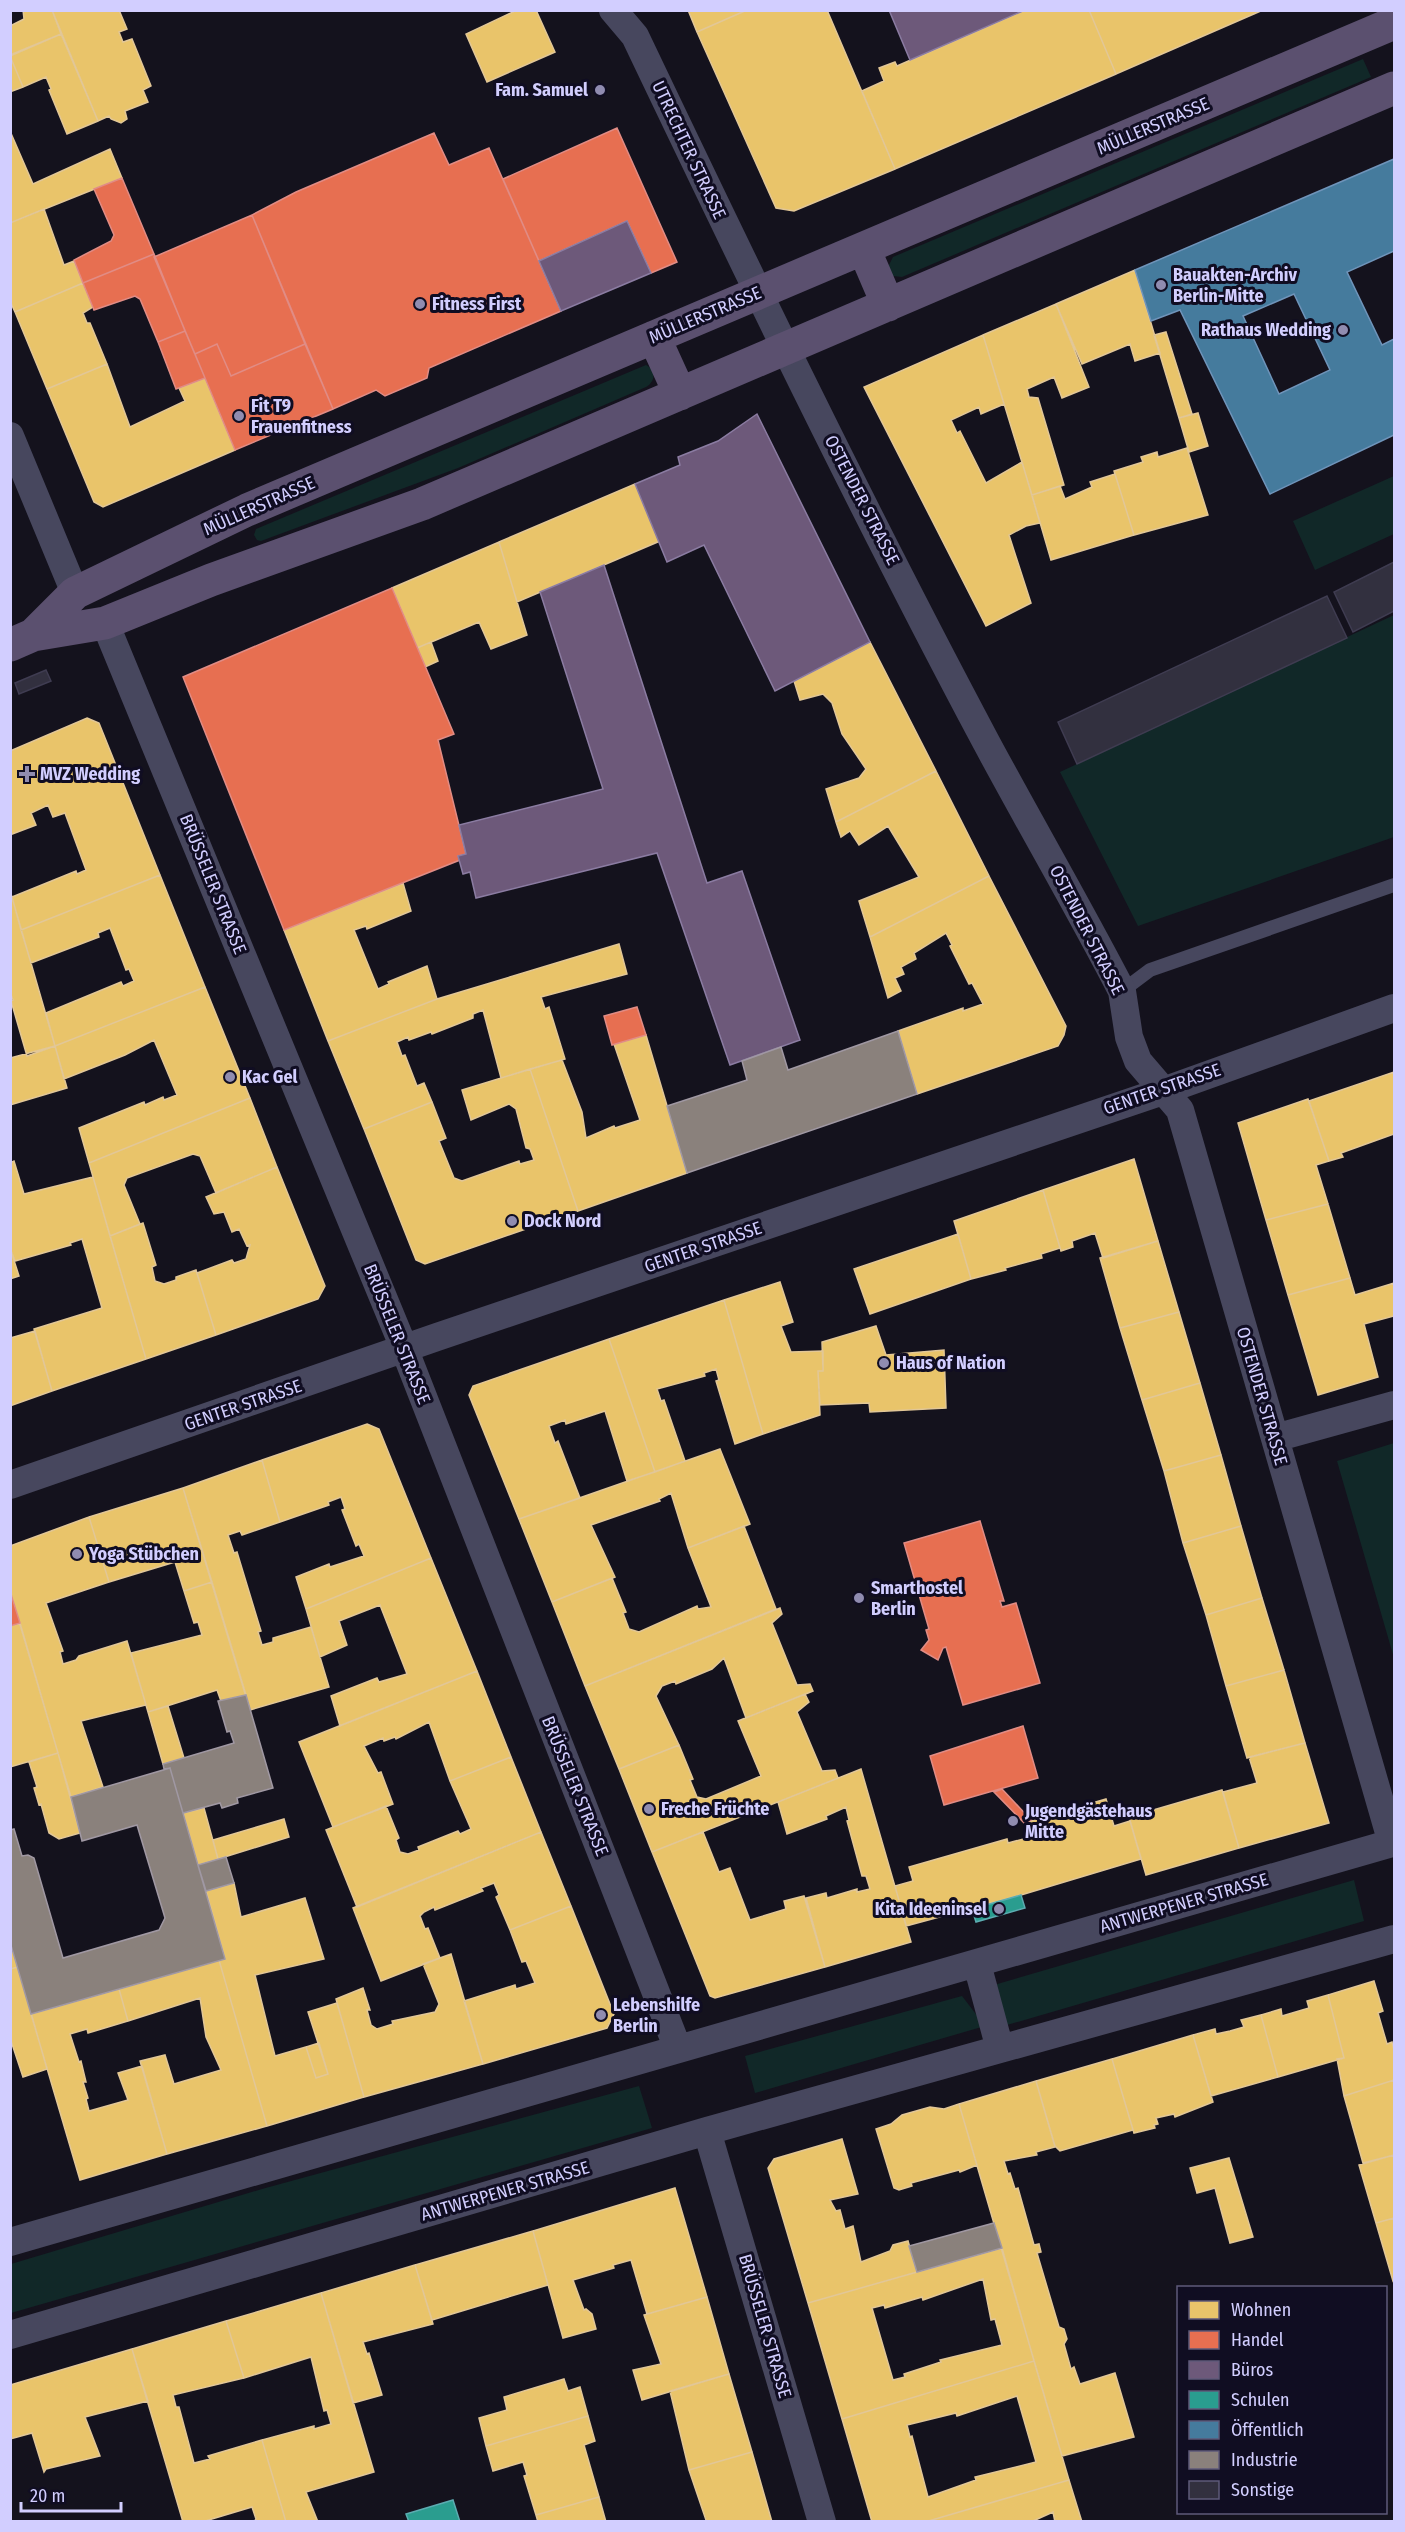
<svg xmlns="http://www.w3.org/2000/svg" width="1405" height="2532" font-family="'Fira Sans Condensed',sans-serif">
<style>
.green{fill:#112828}
.homes{fill:#e9c46a;stroke:#e2c797;stroke-width:1.5;fill-rule:evenodd}
.shops{fill:#e76f51;stroke:#e18c85;stroke-width:1.5}
.offices{fill:#6d597a;stroke:#8b7ca2;stroke-width:1.5}
.schools{fill:#2a9d8f;stroke:#5cacb1;stroke-width:1.5}
.public{fill:#457b9d;stroke:#6f94ba;stroke-width:1.5;fill-rule:evenodd}
.industry{fill:#8a817c;stroke:#a098a3;stroke-width:1.5}
.building{fill:#32303f;stroke:#3f3c51;stroke-width:1.5}
.lines{fill:none;stroke-linecap:round;stroke-linejoin:round}
.service{stroke:#47475e;stroke-width:14}
.minor{stroke:#47475e;stroke-width:28}
.primary{stroke:#5b506f;stroke-width:33}
.poi-dot{fill:#908cb0;stroke:#100d22;stroke-width:2}
.labels{text-anchor:middle;stroke-width:6;stroke-linejoin:round;paint-order:stroke}
.poi-label{font-size:18px;font-weight:bold;fill:#d2ceff;stroke:#100d22;text-anchor:start}
.street-label{font-size:18px;fill:#d2ceff;stroke:#100d22}
</style>
<rect width="100%" height="100%" fill="#14121d"/>
<path class="green" d="M1363,59L1371,77L902,277L893,276L888,267L893,257Z
M646,365C656,370 656,381 646,387L458,468L261,541L257,540L254,535L256,529Z
M1394,476V534L1315,570L1293,521Z
M1394,615V837L1138,926L1060,772Z
M1394,1443V1658L1337,1461Z
M1354,1880L1364,1921L1007,2025L994,1985Z
M962,1996L985,2026L755,2093L745,2056Z
M639,2086L652,2128L11,2313V2264L262,2189Z"/>
<path class="homes" d="M23,10H52L61,34L10,55V26L24,19Z
M52,10H119L127,29L119,32L123,42L132,39L151,86L143,90L148,102L125,111L127,119L121,123L111,119L109,116L98,121Z
M517,10H536L555,52L487,82L466,34Z
M688,10H747L697,32Z
M747,10H827L895,169L794,211L776,208L697,32Z
M1025,10H1089L1116,74L895,169L862,91L884,81L879,68L895,62L897,66Z
M1089,10H1263L1116,74Z
M61,34L98,121L67,134L49,90L51,89L46,77L23,87L10,56Z
M10,56L23,87L10,92Z
M10,131L33,184L110,149L122,178L10,223Z
M44,209L64,265L74,261L83,283L15,312L10,301V223Z
M1135,270L1160,353L1135,361L1130,344L1082,364L1056,304Z
M83,283L93,307L83,313L87,323H90L107,364L47,389L15,312Z
M1056,304L1089,387L1062,398L1054,377L1027,389L1029,397L1038,398L1064,485L1032,495L983,335Z
M1166,332L1192,414L1179,418L1154,335Z
M983,335L1004,404L981,414L979,407L951,420L957,433L960,431L986,483L1022,462L1040,523L1026,526L1009,535L1031,603L986,626L864,387Z
M107,364L130,427L185,401L179,388L205,378L235,450L103,507L94,502L47,389Z
M1198,413L1208,446L1189,452L1179,418Z
M1187,448L1208,515L1134,535L1114,471L1143,462L1141,457L1157,452L1158,457Z
M1115,474L1134,535L1051,560L1032,495L1060,486L1065,499L1092,487L1090,482Z
M635,484L660,541L517,602L499,542Z
M499,542L527,635L491,649L479,622L417,648L392,588Z
M431,642L438,661L425,667L417,648Z
M870,642L936,771L836,822L826,789L859,778L866,769L842,734L832,703L823,694L800,700L794,681Z
M87,718L99,723L160,875L21,930L12,897L76,871L77,874L86,870L65,813L53,817L48,805L31,813L36,825L10,835V751Z
M936,771L989,876L870,937L859,901L919,877L888,826L859,845L850,831L841,837L836,822Z
M160,875L205,987L55,1046L46,1013L121,982L123,986L134,981L129,969L126,970L110,928L98,933L99,937L31,963L21,930Z
M989,876L1066,1026L1064,1035L1058,1046L917,1094L898,1031L963,1008V1011L983,1004L972,983L969,984L950,946L952,945L946,933L914,953L916,959L901,967L904,974L895,978L901,991L888,998L870,937Z
M403,883L411,911L367,929L366,926L354,930L378,989L389,984L388,982L427,966L437,999L328,1041L284,930Z
M11,894L55,1046L27,1056L11,1001L13,1000L10,992Z
M619,944L627,974L541,997L545,1009L549,1007L565,1059L501,1078L483,1010L473,1014V1018L432,1034L431,1032L409,1040L408,1037L397,1042L402,1056L405,1055L417,1086L424,1083L432,1102L364,1129L328,1041L437,999Z
M205,987L250,1098L89,1163L79,1128L144,1102L145,1105L163,1097L164,1100L177,1095L154,1040L125,1055L64,1079L55,1046Z
M646,1035L687,1173L578,1211L530,1069L562,1060L582,1112L586,1138L614,1126L615,1128L640,1120L614,1044Z
M55,1046L67,1088L10,1105V1058Z
M530,1069L578,1211L425,1264L416,1260L364,1129L432,1102L446,1138L439,1141L454,1178L462,1181L519,1161L520,1164L534,1160L530,1149L526,1148L516,1109L509,1104L471,1120L462,1090Z
M1394,1072V1134L1341,1153L1343,1157L1329,1161L1309,1101Z
M250,1098L277,1167L216,1193L200,1156L193,1154L127,1178L124,1185L140,1224L110,1236L89,1163Z
M1308,1099L1329,1161L1316,1165L1328,1204L1266,1220L1238,1123Z
M1134,1159L1158,1241L1103,1258L1095,1233L1072,1241L1073,1247L1061,1251L1043,1190Z
M14,1161L24,1194L93,1177L146,1359L52,1391L34,1329L102,1308L82,1239L70,1243L71,1245L15,1261L10,1248V1163Z
M277,1167L325,1286L318,1299L216,1335L197,1273L232,1260L234,1263L246,1259L250,1245L247,1246L239,1229L232,1232L224,1212L214,1214L206,1197Z
M1043,1190L1060,1248L1041,1254L1042,1258L1005,1268L1006,1270L971,1279L954,1221Z
M1328,1204L1350,1278L1288,1295L1266,1220Z
M143,1223L156,1265L152,1267L155,1281L164,1284L176,1280V1277L196,1270L216,1335L146,1359L110,1236Z
M958,1234L971,1279L870,1314L854,1269Z
M1158,1241L1179,1312L1120,1328L1100,1258Z
M10,1248L19,1276L10,1279Z
M1350,1278L1355,1295L1394,1283V1316L1364,1324L1378,1377L1318,1395L1288,1295Z
M780,1282L793,1322L781,1326L791,1352L823,1351V1371H818L820,1415L763,1434L724,1300Z
M724,1300L763,1434L735,1444L716,1381L719,1380L716,1369L704,1373L705,1376L657,1389L661,1401L664,1400L685,1461L655,1472L609,1339Z
M1179,1312L1200,1383L1142,1400L1120,1328Z
M876,1326L886,1355L944,1350L946,1408L870,1412L869,1403L820,1405L818,1371H823L822,1342Z
M35,1331L52,1391L10,1406V1338Z
M609,1339L655,1472L627,1481L605,1411L566,1424L565,1420L549,1426L555,1443L558,1441L580,1498L519,1519L469,1395L473,1386Z
M1200,1383L1221,1455L1164,1471L1142,1400Z
M367,1424L379,1429L431,1558L306,1609L296,1577L329,1564L330,1567L364,1556L359,1544L356,1546L342,1510L345,1509L341,1497L328,1502L329,1505L280,1522L262,1460Z
M720,1449L750,1524L688,1548L671,1493L659,1499L660,1501L591,1525L615,1577L552,1602L519,1519Z
M1221,1455L1241,1526L1183,1543L1164,1471Z
M262,1460L280,1522L242,1535L240,1531L228,1535L234,1553L237,1552L261,1631L258,1632L262,1645L273,1642V1638L311,1627L329,1687L250,1710L183,1488Z
M183,1488L212,1582L184,1591L175,1562L109,1582L89,1517Z
M89,1517L109,1582L46,1603L63,1651L60,1652L63,1664L76,1660L79,1656L127,1641L146,1705L81,1721L103,1787L71,1797L10,1591V1546Z
M744,1526L776,1609L585,1686L552,1602L612,1578L626,1612L623,1613L629,1629L639,1632L697,1606L698,1609L711,1607L688,1548Z
M1241,1526L1262,1598L1206,1615L1183,1543Z
M431,1558L477,1671L340,1726L331,1696L377,1678L379,1682L407,1674L380,1605L339,1621L347,1645L320,1657L306,1609Z
M212,1582L246,1695L221,1701L217,1690L148,1712L131,1653L202,1635L198,1622L194,1623L184,1591Z
M1262,1598L1284,1670L1226,1686L1206,1615Z
M780,1608L782,1614L772,1623L797,1685L810,1684L813,1691L746,1718L724,1658L712,1669L676,1684L675,1681L662,1686L656,1696L679,1745L619,1769L585,1686Z
M20,1623L58,1753L10,1767V1626Z
M1284,1670L1305,1743L1247,1758L1226,1686Z
M477,1671L511,1757L450,1781L429,1722L396,1739L395,1737L384,1741L383,1738L364,1746L378,1773L381,1772L393,1804L333,1827L299,1742Z
M805,1694L809,1702L797,1712L822,1771L835,1770L838,1778L652,1852L619,1769L679,1745L693,1779L690,1780L697,1797L706,1799L761,1776L738,1721Z
M168,1706L184,1758L163,1764L148,1712Z
M1305,1743L1329,1823L1239,1848L1223,1792L1257,1783L1249,1757Z
M58,1753L80,1833L59,1839L49,1833L41,1804L39,1805L34,1788L37,1787L29,1762Z
M511,1757L541,1832L357,1907L326,1830L386,1806L399,1838L396,1840L400,1852L408,1854L419,1850L418,1847L458,1831L460,1834L471,1829L450,1781Z
M861,1769L911,1942L825,1967L806,1898L826,1893L827,1898L857,1889V1892L870,1889L866,1876H862L847,1821L849,1820L846,1807L826,1816L827,1819L787,1834L778,1802Z
M1222,1790L1239,1848L1146,1875L1129,1817Z
M1106,1799L1114,1826L1130,1821L1141,1859L1021,1895L906,1926L895,1886L913,1881L909,1867L1007,1839L1008,1843L1031,1837L1027,1822Z
M204,1808L218,1859L198,1865L183,1813Z
M284,1819L289,1837L218,1859L213,1840Z
M541,1832L571,1906L510,1930L496,1897L499,1895L494,1883L481,1888L483,1891L435,1910L434,1907L424,1912L420,1916L425,1929L428,1928L440,1958L381,1981L353,1908Z
M703,1832L719,1872L730,1868L750,1920L786,1909L784,1901L804,1896L825,1967L715,1998L710,1996L652,1852Z
M234,1883L241,1917L305,1898L324,1959L255,1975L275,2056L306,2047L316,2078L328,2074L308,2012L337,2003L364,2097L267,2126L219,1960L225,1959L206,1891Z
M571,1906L614,2014L607,2028L483,2064L464,2001L515,1985L516,1989L535,1983L526,1961L522,1962L510,1930Z
M10,1942L18,1967L10,1969Z
M451,1954L483,2064L364,2097L336,1999L363,1988L370,2010H367L371,2025L377,2029L393,2024L392,2021L435,2012L439,2004L423,1964Z
M219,1960L267,2126L167,2154L140,2061L165,2055L174,2084L221,2070L206,2037L200,1998L128,2021L119,1989Z
M18,1967L47,2069L23,2077L10,2038V1969Z
M1374,1981L1383,2011L1378,2013L1387,2044L1392,2042L1394,2050V2080L1344,2096L1337,2059L1344,2058L1328,1995Z
M119,1989L128,2021L88,2033L87,2029L70,2034L79,2062L81,2061L86,2082H83L88,2098L86,2099L89,2111L128,2100L118,2073L142,2066L167,2154L80,2180L31,2014Z
M1328,1995L1344,2058L1278,2077L1261,2015L1281,2009L1282,2016L1309,2008L1307,2001Z
M1261,2015L1278,2077L1211,2096L1193,2035L1215,2029L1216,2034L1230,2031L1244,2027L1241,2020Z
M1193,2035L1213,2102L1175,2117L1174,2114L1156,2118L1158,2124L1154,2125L1155,2128L1134,2133L1112,2059Z
M319,2043L328,2074L316,2078L306,2047Z
M1112,2059L1133,2130L1060,2151L1055,2146L1036,2081Z
M1394,2080V2155L1363,2163L1344,2096Z
M1036,2081L1055,2147L1036,2152L1037,2155L1004,2161L1008,2174L1010,2173L1015,2189L1018,2188L1034,2245L1039,2244L1041,2252L1037,2253L1059,2327L1064,2329L1067,2339L1064,2344L1071,2369L1074,2367L1080,2384L1115,2373L1134,2437L1062,2456L959,2104Z
M959,2104L977,2165L960,2172L959,2170L911,2183L912,2186L899,2190L894,2188L876,2129L891,2124L902,2115L930,2107L944,2109Z
M842,2139L858,2194L830,2200L836,2211L840,2210L845,2229L853,2226L861,2262L890,2251L893,2245L908,2241L917,2272L808,2303L768,2168L774,2159Z
M1394,2155V2218L1376,2223L1359,2165Z
M1229,2158L1253,2237L1230,2243L1215,2188L1197,2193L1190,2168Z
M675,2188L707,2297L647,2314L631,2260L613,2265L614,2268L573,2280L584,2310L586,2309L592,2314L596,2329L563,2338L533,2231Z
M1394,2218V2280L1393,2281L1376,2223Z
M533,2231L548,2285L432,2320L415,2265Z
M1002,2248L1034,2361L842,2419L808,2303ZM983,2279L991,2320L995,2319L1002,2345L940,2360L941,2362L904,2374L905,2377L893,2380L872,2308L884,2305L885,2308L922,2297L923,2300Z
M415,2265L433,2324L363,2342L367,2354L369,2353L382,2395L353,2403L321,2293Z
M321,2293L374,2472L306,2492L318,2522H286L262,2440L314,2426V2429L331,2424L327,2410L324,2411L311,2357L244,2378L226,2321Z
M707,2297L729,2374L642,2400L633,2370L661,2364L644,2315Z
M226,2321L244,2378L173,2395L176,2407H179L194,2463L210,2459L208,2456L262,2440L286,2522H254L256,2519L252,2507L202,2522H183L132,2349Z
M132,2349L148,2401L85,2417L100,2456L46,2469L44,2472L32,2433L10,2439V2385Z
M1034,2361L1069,2480L925,2522H872L842,2419ZM1017,2396L1036,2462L975,2477L976,2480L928,2497L912,2436L910,2437L907,2425L956,2413L957,2416Z
M729,2374L752,2452L689,2470L670,2391Z
M564,2379L568,2391L580,2387L588,2416L486,2446L479,2418L507,2410L504,2397Z
M588,2416L595,2441L584,2445L599,2497L536,2515L524,2476L527,2475L523,2462L493,2471L486,2446Z
M752,2452L772,2522H702L706,2520L689,2470Z
M1069,2480L1082,2522H1055L1053,2512L1031,2522H925Z
M599,2497L606,2522H538L536,2515Z"/>
<path class="shops" d="M617,128L677,262L651,273L627,221L539,261L503,179Z
M434,133L449,165L489,148L561,311L429,368L427,378L385,396L376,390L333,409L252,215L296,192Z
M122,178L154,254L83,283L74,260L111,241L114,235L94,189Z
M252,215L305,344L231,376L217,344L195,354L154,257Z
M154,254L185,331L158,342L140,299L135,296L94,310L83,283Z
M185,331L205,378L176,389L158,342Z
M217,344L231,376L305,344L333,409L235,450L195,354Z
M392,588L454,734L438,740L466,854L458,856L460,860L284,930L183,677Z
M637,1007L646,1035L612,1045L604,1016Z
M980,1521L1004,1601H1000L1002,1607L1016,1603L1040,1683L963,1705L946,1647L943,1648L938,1660L921,1650L929,1640L926,1630L929,1629L904,1543Z
M10,1591L20,1623L10,1626Z
M1023,1726L1038,1778L944,1805L930,1756Z
M1002,1789L1031,1820L1027,1822L1029,1828L994,1792Z"/>
<path class="offices" d="M889,10H1025L910,60Z
M627,221L651,273L561,311L539,261Z
M757,414L870,642L775,691L704,545L667,562L635,484L680,465L678,457L718,441Z
M604,565L707,883L742,871L800,1040L730,1065L657,853L476,898L470,872L463,874L458,856L466,854L459,825L603,789L540,592Z"/>
<path class="schools" d="M1021,1895L1025,1908L976,1922L972,1909Z
M453,2500L460,2522H409L406,2514Z"/>
<path class="public" d="M1394,159V251L1347,272L1382,345L1394,339V435L1270,494L1180,310L1151,321L1135,270ZM1294,294L1330,370L1279,394L1243,316Z"/>
<path class="industry" d="M898,1031L917,1094L687,1173L667,1106L747,1080L742,1061L781,1047L788,1070Z
M246,1695L273,1788L237,1798L238,1803L222,1808L220,1803L183,1813L170,1768L164,1769L163,1764L234,1743L230,1731L227,1732L218,1701Z
M170,1768L225,1959L31,2014L10,1942V1830L14,1829L22,1856L28,1855L34,1858L63,1958L159,1930L165,1918L137,1825L82,1841L71,1797Z
M226,1857L234,1883L206,1891L198,1865Z
M994,2223L1002,2248L917,2272L909,2246Z"/>
<path class="building" d="M1394,562V611L1353,632L1334,592Z
M1327,596L1347,638L1077,764L1058,722Z
M46,670L51,681L19,694L15,683Z"/>
<g class="lines">
<path class="service" d="M1122,991L1150,970L1394,885"/>
<path class="minor" d="M10,436L75,593
M105,623L404,1348L678,2049
M1275,1438L1394,1405
M10,1485L437,1337L1163,1091L1394,1008
M977,1964L1000,2049
M707,2131L822,2522
M10,2242L1392,1843L1180,1110L1138,1061L1129,1037L1122,991C1078,906 1030,824 985,740C862,509 748,273 635,36L613,10
M10,2335L707,2131L1394,1939"/>
<path class="primary" d="M864,249L888,305
M654,337L680,394
M33,635L75,593L247,510L1394,23
M10,645L33,635L105,623L211,580L422,504L1394,88"/>
</g>
<g class="poi-dot">
<circle cx="600" cy="90" r="6"/>
<circle cx="1161" cy="285" r="6"/>
<circle cx="420" cy="304" r="6"/>
<circle cx="1343" cy="330" r="6"/>
<circle cx="239" cy="416" r="6"/>
<path d="M24 765h6v6h6v6h-6v6h-6v-6h-6v-6h6z"/>
<circle cx="230" cy="1077" r="6"/>
<circle cx="512" cy="1221" r="6"/>
<circle cx="884" cy="1363" r="6"/>
<circle cx="77" cy="1554" r="6"/>
<circle cx="859" cy="1598" r="6"/>
<circle cx="649" cy="1809" r="6"/>
<circle cx="1013" cy="1821" r="6"/>
<circle cx="999" cy="1909" r="6"/>
<circle cx="601" cy="2015" r="6"/>
</g>
<g class="labels">
<g class="poi-label">
<text x="588" y="96" text-anchor="end">Fam. Samuel</text>
<text x="1173" y="281">Bauakten-Archiv<tspan x="1173" dy="21">Berlin-Mitte</tspan></text>
<text x="432" y="310">Fitness First</text>
<text x="1331" y="336" text-anchor="end">Rathaus Wedding</text>
<text x="251" y="412">Fit T9<tspan x="251" dy="21">Frauenfitness</tspan></text>
<text x="40" y="780">MVZ Wedding</text>
<text x="242" y="1083">Kac Gel</text>
<text x="524" y="1227">Dock Nord</text>
<text x="896" y="1369">Haus of Nation</text>
<text x="89" y="1560">Yoga Stübchen</text>
<text x="871" y="1594">Smarthostel<tspan x="871" dy="21">Berlin</tspan></text>
<text x="661" y="1815">Freche Früchte</text>
<text x="1025" y="1817">Jugendgästehaus<tspan x="1025" dy="21">Mitte</tspan></text>
<text x="987" y="1915" text-anchor="end">Kita Ideeninsel</text>
<text x="613" y="2011">Lebenshilfe<tspan x="613" dy="21">Berlin</tspan></text>
</g>
<g class="street-label">
<text transform="translate(1153 126) rotate(-23)" y="6">MÜLLERSTRASSE</text>
<text transform="translate(689 150) rotate(65)" y="6">UTRECHTER STRASSE</text>
<text transform="translate(705 315) rotate(-23)" y="6">MÜLLERSTRASSE</text>
<text transform="translate(862 500) rotate(63)" y="6">OSTENDER STRASSE</text>
<text transform="translate(259 506) rotate(-24)" y="6">MÜLLERSTRASSE</text>
<text transform="translate(213 884) rotate(68)" y="6">BRÜSSELER STRASSE</text>
<text transform="translate(1087 930) rotate(63)" y="6">OSTENDER STRASSE</text>
<text transform="translate(1162 1089) rotate(-19)" y="6">GENTER STRASSE</text>
<text transform="translate(703 1247) rotate(-19)" y="6">GENTER STRASSE</text>
<text transform="translate(397 1334) rotate(68)" y="6">BRÜSSELER STRASSE</text>
<text transform="translate(1262 1396) rotate(74)" y="6">OSTENDER STRASSE</text>
<text transform="translate(243 1405) rotate(-19)" y="6">GENTER STRASSE</text>
<text transform="translate(575 1786) rotate(68)" y="6">BRÜSSELER STRASSE</text>
<text transform="translate(1184 1903) rotate(-16)" y="6">ANTWERPENER STRASSE</text>
<text transform="translate(505 2191) rotate(-16)" y="6">ANTWERPENER STRASSE</text>
<text transform="translate(765 2326) rotate(74)" y="6">BRÜSSELER STRASSE</text>
</g>
</g>
<rect width="1405" height="2532" fill="none" stroke="#d2ceff" stroke-width="24"/>
<rect x="1177" y="2286" width="210" height="228" fill="#100d22" stroke="#5e5a7a" stroke-width="1.5"/>
<rect x="1189" y="2301" width="30" height="18" fill="#e9c46a" stroke="#5e5a7a" stroke-width="1.5"/>
<text x="1231" y="2316" font-size="18" fill="#d2ceff">Wohnen</text>
<rect x="1189" y="2331" width="30" height="18" fill="#e76f51" stroke="#5e5a7a" stroke-width="1.5"/>
<text x="1231" y="2346" font-size="18" fill="#d2ceff">Handel</text>
<rect x="1189" y="2361" width="30" height="18" fill="#6d597a" stroke="#5e5a7a" stroke-width="1.5"/>
<text x="1231" y="2376" font-size="18" fill="#d2ceff">Büros</text>
<rect x="1189" y="2391" width="30" height="18" fill="#2a9d8f" stroke="#5e5a7a" stroke-width="1.5"/>
<text x="1231" y="2406" font-size="18" fill="#d2ceff">Schulen</text>
<rect x="1189" y="2421" width="30" height="18" fill="#457b9d" stroke="#5e5a7a" stroke-width="1.5"/>
<text x="1231" y="2436" font-size="18" fill="#d2ceff">Öffentlich</text>
<rect x="1189" y="2451" width="30" height="18" fill="#8a817c" stroke="#5e5a7a" stroke-width="1.5"/>
<text x="1231" y="2466" font-size="18" fill="#d2ceff">Industrie</text>
<rect x="1189" y="2481" width="30" height="18" fill="#32303f" stroke="#5e5a7a" stroke-width="1.5"/>
<text x="1231" y="2496" font-size="18" fill="#d2ceff">Sonstige</text>
<path d="M21 2502v9h100v-9" fill="none" stroke="#d2ceff" stroke-width="3"/>
<text x="30" y="2502" font-size="18" fill="#d2ceff" stroke="#100d22" stroke-width="4.5" paint-order="stroke">20 m</text>
</svg>
